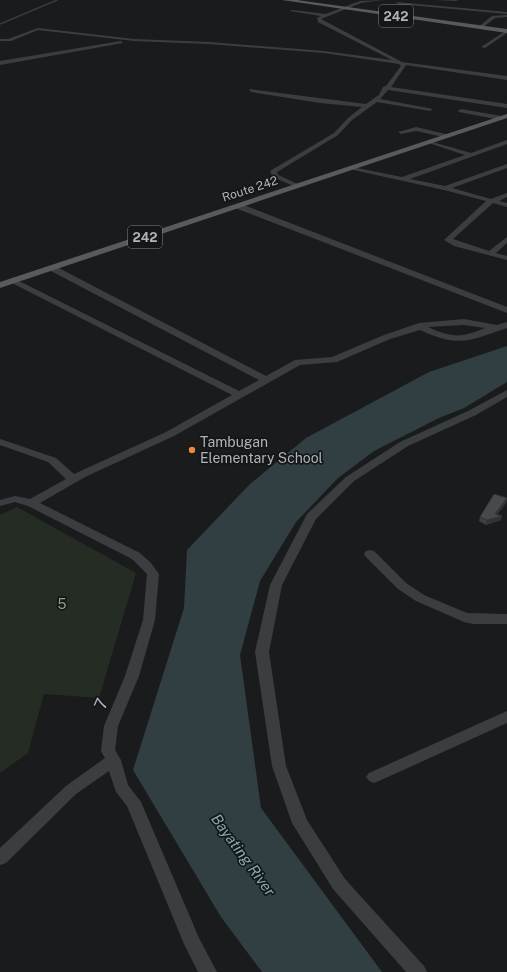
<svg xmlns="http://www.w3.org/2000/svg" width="507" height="972" font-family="'Public Sans',sans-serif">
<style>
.green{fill:#252c24}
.water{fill:#323f42}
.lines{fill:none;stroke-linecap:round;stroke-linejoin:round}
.stream{stroke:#323f42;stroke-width:1.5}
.minor{fill:#3b3e41;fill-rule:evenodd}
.major{fill:#575b60;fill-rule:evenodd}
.wall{fill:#3d3f41}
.shaded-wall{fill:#323335}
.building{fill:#47494c;stroke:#323335}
.poi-dot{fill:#ee8740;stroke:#151617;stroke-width:1.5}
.labels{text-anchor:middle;stroke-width:3.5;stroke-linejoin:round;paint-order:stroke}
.far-street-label{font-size:12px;fill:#adb5bb;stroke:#151617}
.shield{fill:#151617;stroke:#7f858a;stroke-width:1}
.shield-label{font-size:13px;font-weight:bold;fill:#adb5bb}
.poi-label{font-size:14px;fill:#adb5bb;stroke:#151617;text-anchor:start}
.park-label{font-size:14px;fill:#8ba685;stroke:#151617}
.water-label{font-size:15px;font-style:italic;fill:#85abb5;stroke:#151617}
.near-street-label{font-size:17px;fill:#adb5bb;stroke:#151617}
</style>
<rect width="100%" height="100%" fill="#1a1b1c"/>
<path class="green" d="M17,507L136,573L99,698L44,694L28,753L0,773V515Z"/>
<path class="water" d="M507,346V382L464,408L439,418L374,451L337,479L296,522L260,581L240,655L261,808L382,972H262L221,917L133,770L184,608L187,550L250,484L306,438L429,372Z"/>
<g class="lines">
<path class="stream" d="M0,24L57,0"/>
<path class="minor" d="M383,0L361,3L321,19L402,62L507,76V80L406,65L391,87L507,104V108L388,90L380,99L433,109L430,111L377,102L352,120L338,135L277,172L278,175L300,185V187L298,188L273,177L270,171L334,133L348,118L362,107L320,103L251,92L249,89L366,104L379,95L383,87L386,86L401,66L399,64L324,53L209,44L134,41L38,30L11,41H0V39H8L38,28L134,39L209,42L324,51L392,60L318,22L317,18L321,16L290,11L292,10L326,14L360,1Z
M434,0H458L456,1Z
M396,2L507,12V14L398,4Z
M386,9L388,11L378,14L376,13Z
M507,15V17L495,18L482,28L478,27L492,16Z
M507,30V33L485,48L481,47Z
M121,41L123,43L0,65V61Z
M461,109L501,116L504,118L501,120L459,112L458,111Z
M416,127L450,135L451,136L448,138L416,131L401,134L398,132Z
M507,140V144L410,179L445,186L507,164V168L452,188L491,199L507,193V197L499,201L507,203V207L493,203L453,239L489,251L507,237V243L496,253L507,256V260L454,246L444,240L486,201L444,190L349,169L352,167L402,177L465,155L429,143V141L471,153Z
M235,204H241L507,307V313L235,208Z
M49,266H55L266,376L295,360L332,357L384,335L419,323L464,319L497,325L507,322V328C468,341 459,348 420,330L390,339L337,362L300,365L174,436L85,477L40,503L140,553L151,563L159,574L155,620L139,676L118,726L115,750L121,760L128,785L141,802L199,938L217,972H198L184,944L127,806L116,792L109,771L76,794L6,863L0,865V848L66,786L105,758L101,751L104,726L125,676L143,620L147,574L132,559L28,506L15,502L0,506V500L15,496L30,499L66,479L48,462L0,445V439L56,458L74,474L166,432L232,395L8,281L9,279H15L239,391L259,380L49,270ZM464,325L485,328C461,338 452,338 428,327Z
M507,390V397L476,415L408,446L354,481L316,519L282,585L269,652L286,766L307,820L345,879L424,966L427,972H406L333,889L292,823L272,766L255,652L270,585L307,514L346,477L400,442L468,411Z
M370,550L374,551L406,583L424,595L467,613L507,614V624H473L464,622L416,601L398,589L366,557L364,554L366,551Z
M507,711V723L379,781L374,783L369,781L366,777L369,773Z"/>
<path class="major" d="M282,0H297L507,29V33Z
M507,114V118L0,288V282Z"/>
</g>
<path class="wall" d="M507,498L506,503L497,514L502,516L501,520L486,525L479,521L480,517Z"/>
<path class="shaded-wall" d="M507,498L506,503L495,518L502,516L501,520L486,525L487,520Z"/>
<path class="building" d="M494,494L507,498L495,514L502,516L487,520L480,517Z"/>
<circle class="poi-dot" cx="192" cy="450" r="4"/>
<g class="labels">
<g class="far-street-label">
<text transform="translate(250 189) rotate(-18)" y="4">Route 242</text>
</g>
<g class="shield">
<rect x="379" y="5" width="34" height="22" rx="3"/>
<rect x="128" y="226" width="34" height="22" rx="3"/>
</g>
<g class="shield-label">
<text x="396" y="21">242</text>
<text x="145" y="242">242</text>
</g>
<g class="poi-label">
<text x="200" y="447">Tambugan<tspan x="200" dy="16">Elementary School</tspan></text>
</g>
<g class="park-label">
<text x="62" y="609">5</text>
</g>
<g class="water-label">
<text transform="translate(243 855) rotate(54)" y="5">Bayating River</text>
</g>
<g class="near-street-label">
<text transform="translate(101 704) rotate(-66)" y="6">7</text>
</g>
</g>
</svg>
